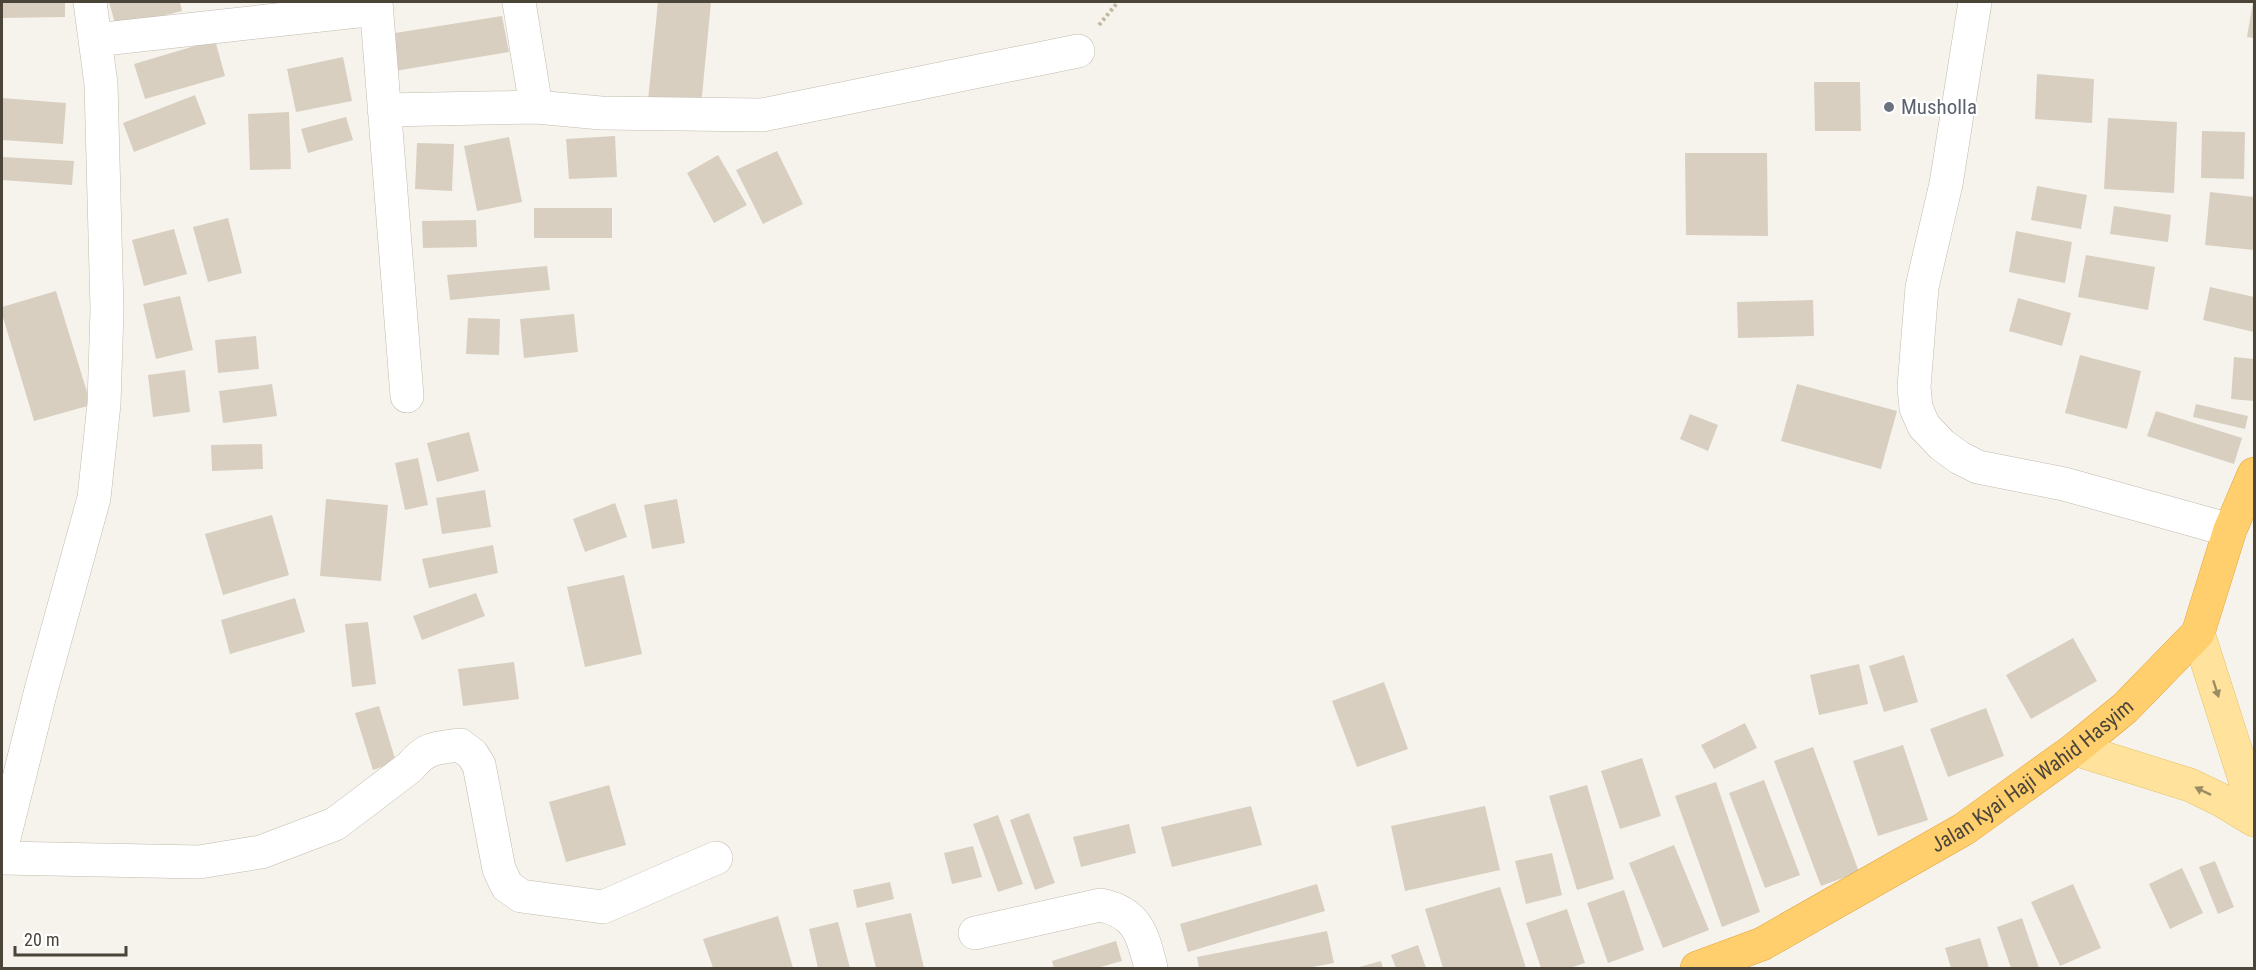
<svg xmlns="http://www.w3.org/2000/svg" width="2256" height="970" font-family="'Roboto Condensed',sans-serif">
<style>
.building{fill:#d8cfc1}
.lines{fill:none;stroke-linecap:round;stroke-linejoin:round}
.minor-casing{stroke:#c2bbae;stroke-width:34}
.major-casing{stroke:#e6c16a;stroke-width:34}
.highway-casing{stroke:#e0a43c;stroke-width:34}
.path{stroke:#c4b79f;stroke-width:4;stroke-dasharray:3 3;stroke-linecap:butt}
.minor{stroke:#fff;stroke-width:33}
.major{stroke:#ffe39c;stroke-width:33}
.highway{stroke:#ffcf6e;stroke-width:33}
.oneway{fill:#9c8c66}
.worship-dot{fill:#6b7280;stroke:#fff;stroke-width:2}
.labels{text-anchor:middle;stroke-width:4.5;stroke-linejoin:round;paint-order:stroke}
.worship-label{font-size:21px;fill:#5b616d;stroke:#fff;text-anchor:start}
.street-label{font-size:21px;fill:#4b4439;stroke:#fff}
</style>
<rect width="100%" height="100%" fill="#f6f3ec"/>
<path class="building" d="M2,2H65V17L2,18Z
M109,2H180L182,11L116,27Z
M658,2H711L701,106L648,100Z
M2253,2H2254V38L2247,37Z
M502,16L509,52L395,71L389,34Z
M215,40L225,76L145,99L134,64Z
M343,57L352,101L296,112L287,69Z
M2037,74L2094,79L2092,123L2035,119Z
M1814,82H1860L1861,131H1815Z
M195,95L206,124L134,152L123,123Z
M2,98L66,103L63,144L2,140Z
M289,112L291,169L250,170L248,114Z
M346,117L353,140L308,153L301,129Z
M2108,118L2177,122L2174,193L2104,189Z
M2202,131L2245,132L2244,179L2201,178Z
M615,136L617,177L569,179L566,139Z
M509,137L522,202L477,211L464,146Z
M417,143L454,144L452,191L415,189Z
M777,151L803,204L763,224L736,170Z
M1685,153H1767L1768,236L1686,235Z
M718,155L747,205L714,223L687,173Z
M2,157L74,161L72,185L2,180Z
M2037,186L2087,195L2081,229L2031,220Z
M2210,192L2254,197V250L2205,245Z
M2114,206L2171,215L2168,242L2110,234Z
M534,208H612V238H534Z
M228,218L242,273L208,282L193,227Z
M476,220L477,247L423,248L422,221Z
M174,229L187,274L144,286L132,240Z
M2016,231L2072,242L2065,283L2009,272Z
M2086,255L2155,267L2148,310L2078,297Z
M547,266L550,290L450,300L447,275Z
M2210,287L2254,297V332L2203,320Z
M56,291L91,405L34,421L2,314V307Z
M180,296L193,350L156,359L143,304Z
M2018,298L2071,313L2062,346L2009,331Z
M1813,300L1814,336L1738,338L1737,302Z
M574,314L578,352L524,358L520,319Z
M468,318L500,319L499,355L466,354Z
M256,336L259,369L218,373L215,340Z
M2080,355L2141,371L2127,429L2065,413Z
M2234,357L2254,359V401L2231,399Z
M185,370L190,412L153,417L148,375Z
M272,384L277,416L223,423L219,391Z
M1797,384L1897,411L1881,469L1781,441Z
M2196,404L2248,416L2245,429L2193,417Z
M2156,411L2242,438L2234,464L2147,436Z
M1690,414L1718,425L1708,451L1680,439Z
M469,432L479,471L437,482L427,443Z
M262,444L263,469L212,471L211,445Z
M418,458L428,505L405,510L395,463Z
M485,490L491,527L442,534L436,498Z
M326,499L388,505L381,581L320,576Z
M677,499L685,543L652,549L644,505Z
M615,503L627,537L585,552L573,519Z
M272,515L289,575L223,595L205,534Z
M493,545L498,573L429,588L422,559Z
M624,575L642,654L585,667L567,587Z
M476,593L485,616L422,640L413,616Z
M295,598L305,632L230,654L221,620Z
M368,622L376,684L352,687L345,624Z
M2073,638L2097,681L2031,719L2006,675Z
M1904,655L1918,702L1884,712L1869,666Z
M514,662L519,699L463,706L458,669Z
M1859,664L1868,704L1819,715L1810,675Z
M1384,682L1408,749L1357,767L1332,701Z
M379,706L396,762L373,770L355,713Z
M1986,708L2004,756L1948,777L1930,729Z
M1745,723L1757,748L1714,769L1701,745Z
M1903,745L1928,820L1878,836L1853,761Z
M1813,747L1859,872L1821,886L1774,761Z
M1642,758L1661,816L1620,829L1601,771Z
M1764,780L1800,875L1765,888L1729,793Z
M1716,782L1760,912L1722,927L1675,796Z
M609,785L626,845L566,862L549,802Z
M1587,785L1614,879L1577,890L1549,796Z
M1251,806L1262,845L1172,867L1161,827Z
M1485,806L1500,870L1405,891L1391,826Z
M1029,813L1055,883L1035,890L1010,820Z
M998,815L1023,884L998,892L973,824Z
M1129,824L1136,853L1081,867L1073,837Z
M1674,845L1709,930L1663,948L1629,863Z
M973,846L982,877L952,884L944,853Z
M1552,853L1562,895L1526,904L1515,861Z
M2215,861L2234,907L2218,914L2199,867Z
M2182,868L2203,913L2170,929L2149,884Z
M890,882L894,899L857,908L853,890Z
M1317,884L1325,911L1188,952L1180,924Z
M2073,884L2101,948L2060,966L2031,902Z
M1500,887L1526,968H1443L1425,909Z
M1624,890L1644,950L1608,963L1587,903Z
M1567,909L1585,963L1570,968H1541L1526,923Z
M911,913L924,968H876L865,923Z
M778,916L793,968H713L703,939Z
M2022,918L2039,968H2011L1997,927Z
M838,922L850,968H818L809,929Z
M1327,931L1334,963L1307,968H1199L1197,957Z
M1980,938L1989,968H1951L1945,948Z
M1116,941L1122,961L1097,968H1054L1052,961Z
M1418,945L1426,968H1396L1391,955Z
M1381,961L1383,968H1356Z"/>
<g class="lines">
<g class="minor-casing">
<path id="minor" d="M376,2L407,396
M519,2L536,107
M1975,2L1946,184L1922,287L1914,387L1916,408L1924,426L1942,445L1960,458L1978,467L2064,484L2230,530
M95,40L376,9
M384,110L536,107L601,113L762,115L1078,51
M2,846L41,690L94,498L104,404L107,310L101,84L90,2
M2,858L199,862L261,852L335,824L410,767C426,747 436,748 460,745L472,754L479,765L499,869L507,886L521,896L603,907L716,858
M975,933L1100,905C1138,912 1143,936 1151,968"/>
</g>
<g class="major-casing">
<path id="major" d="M2198,633L2254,808
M2075,749L2190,785L2221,800L2254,820"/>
</g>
<g class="highway-casing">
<g id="highway">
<path id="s1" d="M1697,968L1762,944L1964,829L2075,749L2125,708L2198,633L2230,530L2254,474"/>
</g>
</g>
<path class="path" d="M1099,25L1118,2"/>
<use href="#minor" class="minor"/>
<use href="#major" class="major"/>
<use href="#highway" class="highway"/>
</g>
<defs><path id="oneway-solid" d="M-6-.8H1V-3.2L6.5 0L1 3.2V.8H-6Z" transform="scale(1.5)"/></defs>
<g class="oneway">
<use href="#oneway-solid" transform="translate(2216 689) rotate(72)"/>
<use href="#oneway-solid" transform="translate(2203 791) rotate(-154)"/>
</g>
<circle class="worship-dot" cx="1889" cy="107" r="6"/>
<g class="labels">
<g class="worship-label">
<text x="1901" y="114">Musholla</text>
</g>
<g class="street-label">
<text dy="7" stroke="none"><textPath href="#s1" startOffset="388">Jalan Kyai Haji Wahid Hasyim</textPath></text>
</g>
</g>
<rect width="2256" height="970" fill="none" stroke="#4b4439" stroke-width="6"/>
<path d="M15 946v9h111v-9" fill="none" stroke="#4b4439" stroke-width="3"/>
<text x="24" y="946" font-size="18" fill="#4b4439" stroke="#ffffff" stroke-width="4.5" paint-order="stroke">20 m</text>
</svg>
